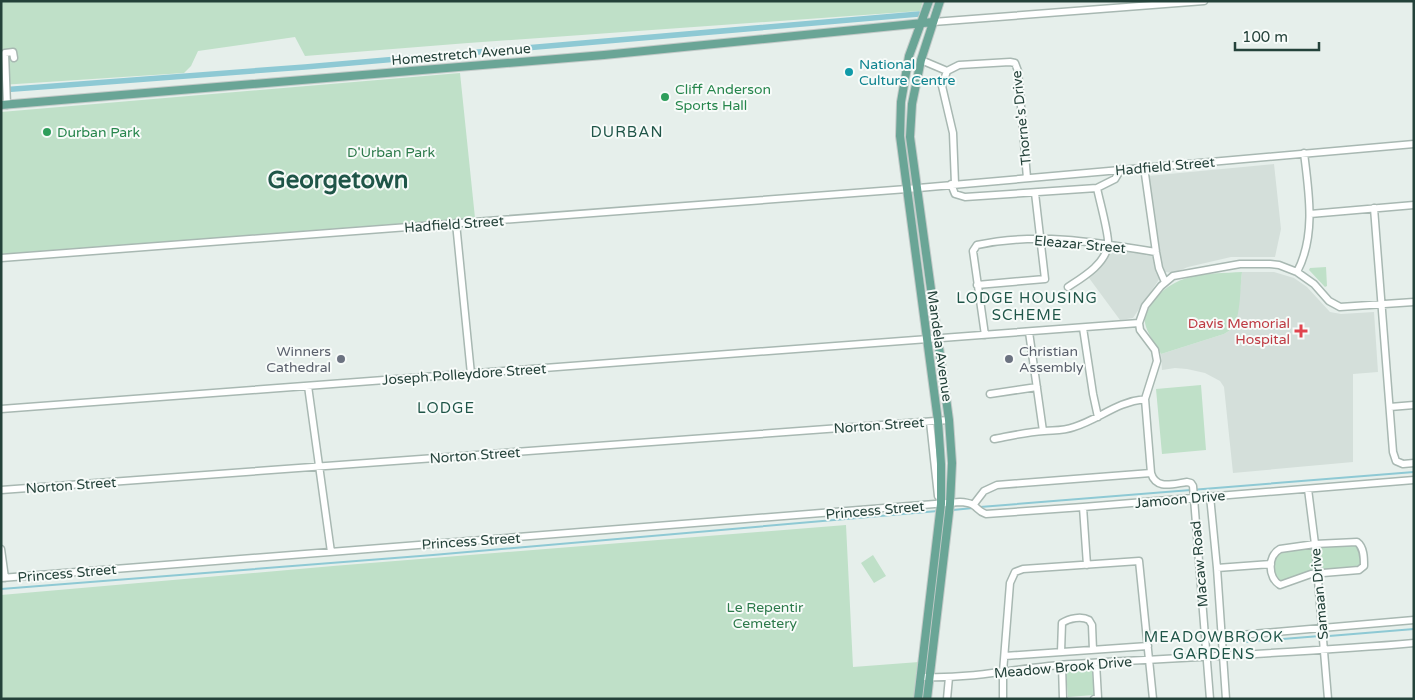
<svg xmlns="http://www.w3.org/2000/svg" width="1415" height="700" font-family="'Varela Round',sans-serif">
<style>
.built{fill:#d4dfda}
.green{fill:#bfe0c8}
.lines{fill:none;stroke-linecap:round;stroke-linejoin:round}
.stream{stroke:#8ec9d4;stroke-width:2}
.canal{stroke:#8ec9d4;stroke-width:5.5}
.minor-casing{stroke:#a8b8b2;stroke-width:9}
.major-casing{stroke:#c2cac8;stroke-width:10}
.minor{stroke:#fff;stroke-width:6}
.major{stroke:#6aa596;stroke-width:8}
.culture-dot{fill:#0f9aa8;stroke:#f7fbf9;stroke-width:2}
.leisure-dot{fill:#2e9e5b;stroke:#f7fbf9;stroke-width:2}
.health-dot{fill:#e0444e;stroke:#f7fbf9;stroke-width:2}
.worship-dot{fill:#6b7280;stroke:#f7fbf9;stroke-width:2}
.labels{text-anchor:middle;stroke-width:4;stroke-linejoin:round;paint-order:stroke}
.street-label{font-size:14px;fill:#24423a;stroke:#f7fbf9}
.culture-label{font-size:14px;fill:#0d838f;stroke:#f7fbf9;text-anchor:start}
.leisure-label{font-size:14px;fill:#27864d;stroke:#f7fbf9;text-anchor:start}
.park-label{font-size:14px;fill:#2d7a4b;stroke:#f7fbf9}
.health-label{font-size:14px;fill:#be3a42;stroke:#f7fbf9;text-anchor:end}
.worship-label{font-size:14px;fill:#5b616d;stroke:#f7fbf9;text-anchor:end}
.neighbourhood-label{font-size:15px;letter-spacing:1px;fill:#1f5548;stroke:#f7fbf9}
.town-label{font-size:24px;font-weight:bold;fill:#1f5548;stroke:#f7fbf9}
</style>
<rect width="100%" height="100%" fill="#e6efeb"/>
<path class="built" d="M1274,164L1281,229L1275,257H1231L1188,267L1173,273L1165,272L1161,261L1148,176Z
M1111,249L1152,255L1160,278L1133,318L1120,320L1089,278L1109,255Z
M1242,272H1274L1294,278L1307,287L1330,312L1341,314L1374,312L1378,372L1353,374V462L1233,473L1224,387L1220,381L1205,373L1187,369L1175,368L1162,370L1161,354L1224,334L1232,329L1238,309Z"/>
<path class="green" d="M1,1H923L920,11L468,43L305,56L295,37L198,51L191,66L184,73L1,85Z
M460,73L475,218L1,254V112Z
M1326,267L1327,286L1325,287L1309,270L1310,268Z
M1242,272C1240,286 1241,316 1233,327C1231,330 1227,332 1224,334L1161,354C1156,344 1147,334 1145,323C1144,317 1148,310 1151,305C1172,272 1207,274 1242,272Z
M1201,385L1206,450L1162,454L1156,389Z
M846,525L853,667L919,662L915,699H1V595L333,566Z
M1356,544L1362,556L1361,567L1319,572L1317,546Z
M1313,546L1315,572L1281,582L1274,576L1273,559L1278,552Z
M873,555L886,576L874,583L861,563Z
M1092,669L1094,695L1068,697L1066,672Z"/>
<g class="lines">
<path class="stream" d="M980,507L1414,472
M953,510L973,508
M1,589L433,555L938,511
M1329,636L1414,629
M1244,642L1320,636"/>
<path class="canal" d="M1,90L305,67L919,14"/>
<g class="minor-casing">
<path id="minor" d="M933,22L1204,1
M921,60L947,71
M7,105L5,53L13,52L14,58
M1144,167L1156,252L1159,268L1165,282
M951,184L955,194L965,197L1097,188L1115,179L1121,169
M955,184L953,133L942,86L947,71L959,65L1010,62L1015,63L1018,71L1027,178
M1374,208L1393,452L1396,461L1403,464L1414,463
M1310,214L1414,205
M456,223L471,374
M1,258L907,189L1414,144
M1297,272C1316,236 1309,193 1304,153
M977,285L1045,279L1035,193
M1068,287C1083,277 1104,265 1108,246C1110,237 1099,199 1097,188
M1083,328L1093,394L1098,417
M1029,332L1043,431
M985,335L973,251L977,245C1038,232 1095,242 1156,252
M308,386L331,552
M990,394L1037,387
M1390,407L1414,405
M1,409L1139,323
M930,422L938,496
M994,439C1010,436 1027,432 1044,431C1055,430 1063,431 1074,427C1100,419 1116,402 1145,399
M1308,489L1315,544L1328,699
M1,490L949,420
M1210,496L1217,568L1226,699
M974,504L984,491L997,485L1151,473
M1083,507L1087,565
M1357,542C1364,547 1364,558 1364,566L1359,570L1311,574L1280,585C1268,578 1267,556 1280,549L1315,544Z
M1,549L5,578
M1217,568L1271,564
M1,578L960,502C979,503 974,510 986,514L1083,507L1414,480
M1205,638L1414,620
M1061,652L1062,623C1069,618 1082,616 1089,620L1092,625L1093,650
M1005,656L1148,646
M1062,665L1063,699
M925,677C974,679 1023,667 1072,664C1186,657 1300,653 1414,643
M947,699L949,677
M1003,699V672L1010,583L1015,572L1023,569L1139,561L1153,699
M1094,699L1098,698L1096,663
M1210,699L1193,486L1191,483L1187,482C1172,484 1156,490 1151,473L1145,399L1157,361L1155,350L1140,330L1139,323L1145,306L1161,286L1173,276L1240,264H1270L1279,265L1297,272L1314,284L1329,301L1340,307L1414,302"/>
</g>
<g class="major-casing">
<path id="major" d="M1,105L604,55L933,22
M918,699L941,504V464L938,421L900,136L901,102L909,56L929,1
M927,699L950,504L952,463L949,420L910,137L912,104L921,60L940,1"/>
</g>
<use href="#minor" class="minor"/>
<use href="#major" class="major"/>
</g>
<circle class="culture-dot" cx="849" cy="72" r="5"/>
<g class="leisure-dot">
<circle cx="665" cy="97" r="5"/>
<circle cx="47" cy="132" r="5"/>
</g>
<path class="health-dot" d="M1298.5 323.5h5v5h5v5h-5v5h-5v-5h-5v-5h5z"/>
<g class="worship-dot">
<circle cx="341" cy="359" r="5"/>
<circle cx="1009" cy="359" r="5"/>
</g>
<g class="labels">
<g class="street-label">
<text transform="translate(461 54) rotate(-5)" y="5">Homestretch Avenue</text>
<text transform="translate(1021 118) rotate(-96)" y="5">Thorne's Drive</text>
<text transform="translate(1165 166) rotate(-5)" y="5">Hadfield Street</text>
<text transform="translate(454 224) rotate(-4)" y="5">Hadfield Street</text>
<text transform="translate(1080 244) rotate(5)" y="5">Eleazar Street</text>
<text transform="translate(940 346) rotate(82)" y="5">Mandela Avenue</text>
<text transform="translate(464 374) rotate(-4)" y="5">Joseph Polleydore Street</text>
<text transform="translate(879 425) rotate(-4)" y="5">Norton Street</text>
<text transform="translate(475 455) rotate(-4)" y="5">Norton Street</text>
<text transform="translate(71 485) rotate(-4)" y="5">Norton Street</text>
<text transform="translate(1180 499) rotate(-5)" y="5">Jamoon Drive</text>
<text transform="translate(875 510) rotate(-5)" y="5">Princess Street</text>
<text transform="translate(471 541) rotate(-4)" y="5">Princess Street</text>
<text transform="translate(1199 564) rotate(-95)" y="5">Macaw Road</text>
<text transform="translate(67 573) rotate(-5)" y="5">Princess Street</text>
<text transform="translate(1319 594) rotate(-95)" y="5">Samaan Drive</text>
<text transform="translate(1063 667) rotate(-5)" y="5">Meadow Brook Drive</text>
</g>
<g class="culture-label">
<text x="859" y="69">National<tspan x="859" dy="16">Culture Centre</tspan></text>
</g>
<g class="leisure-label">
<text x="675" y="94">Cliff Anderson<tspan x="675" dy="16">Sports Hall</tspan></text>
<text x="57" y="137">Durban Park</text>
</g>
<g class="park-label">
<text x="391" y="157">D'Urban Park</text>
<text x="765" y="612">Le Repentir<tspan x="765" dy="16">Cemetery</tspan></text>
</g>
<g class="health-label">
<text x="1290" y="328">Davis Memorial<tspan x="1290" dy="16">Hospital</tspan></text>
</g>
<g class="worship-label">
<text x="331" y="356">Winners<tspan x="331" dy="16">Cathedral</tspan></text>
<text x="1019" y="356" text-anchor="start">Christian<tspan x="1019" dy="16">Assembly</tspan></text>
</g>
<g class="neighbourhood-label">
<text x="627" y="137">DURBAN</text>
<text x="1027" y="303">LODGE HOUSING<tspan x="1027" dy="17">SCHEME</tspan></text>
<text x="446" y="413">LODGE</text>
<text x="1214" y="642">MEADOWBROOK<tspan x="1214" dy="17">GARDENS</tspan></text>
</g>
<g class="town-label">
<text x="338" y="188">Georgetown</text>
</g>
</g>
<rect width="1415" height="700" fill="none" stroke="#24423a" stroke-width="5"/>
<path d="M1235 42v8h84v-8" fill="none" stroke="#24423a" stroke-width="2.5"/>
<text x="1242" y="42" font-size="15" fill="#24423a" stroke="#f7fbf9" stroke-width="4" paint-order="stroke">100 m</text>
</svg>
